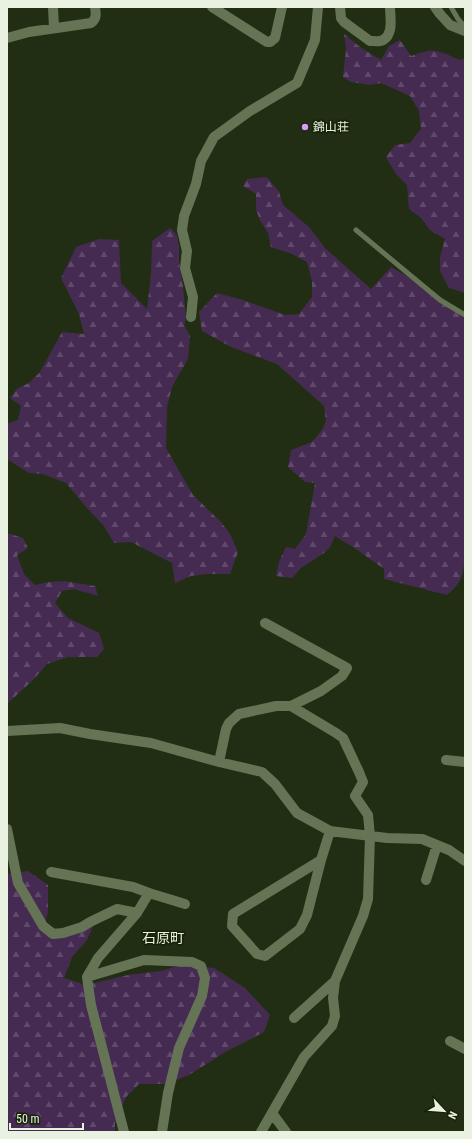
<svg xmlns="http://www.w3.org/2000/svg" width="472" height="1139" font-family="'Roboto Condensed','Noto Sans JP',sans-serif">
<style>
.forest{fill:url(#forest-firs)}
.lines{fill:none;stroke-linecap:round;stroke-linejoin:round}
.service{stroke:#657455;stroke-width:5}
.minor{stroke:#657455;stroke-width:10}
.poi-dot{fill:#d89af8;stroke:#182409;stroke-width:1.5}
.labels{text-anchor:middle;stroke-width:3.5;stroke-linejoin:round;paint-order:stroke}
.poi-label{font-size:12px;fill:#e9f2e1;stroke:#182409;text-anchor:start}
.quarter-label{font-size:14px;fill:#e9f2e1;stroke:#182409}
</style>
<defs>
<pattern id="forest-firs" width="22" height="20" patternUnits="userSpaceOnUse"><rect width="22" height="20" fill="#452a52"/><path d="M5 1l3.5 6h-7zM16 11l3.5 6h-7z" fill="#60496b"/></pattern>
</defs>
<rect width="100%" height="100%" fill="#222e13"/>
<path class="forest" d="M344,34L360,47L381,60L389,46L400,40L411,56C435,47 437,50 460,60L465,58V293L449,288L440,271V257L445,239L430,230L421,218L409,209L407,185L396,174L386,157L395,145L410,143L421,129L419,111L410,96L381,83L369,85L351,82L343,77L346,49Z
M267,177L279,192L283,205L309,227L325,248L371,289L391,267L433,291L456,308L465,320V554C463,574 463,582 447,595L384,579V569L356,549L335,536L330,547L324,553L301,568L292,578L276,576L279,562L286,547L295,549L306,534L315,483L305,482L288,467L291,450L312,442L322,430L326,421L324,406L277,364L231,347L202,331L199,312L217,293L243,300L285,315L299,314L312,297V281L307,262L292,254L271,247L268,233L260,220L256,210V194L243,186L247,179Z
M170,228L177,235L179,249V262L183,286L186,319L184,325L190,336L188,359L178,376L172,387L167,407L166,448L193,495L221,522L230,534L238,552L230,574H206L191,576L175,583L172,563L131,542L114,543L104,526L87,508L66,483L43,474L29,473L7,459V424L18,420L21,406L10,398L18,388L29,383L40,372L62,332L84,334L79,314L61,278L76,247L99,239L119,240L121,283L147,309L151,275L152,241Z
M7,533L23,538L28,548L17,555L24,574L35,585L49,582L64,581L95,586L98,596L74,589L62,591L55,603L68,618L99,633L104,649L97,657H68L47,664L34,679L7,704Z
M28,871L48,885V911L45,925L70,933L93,926L87,940L72,957L64,978L86,985L128,975L161,971L181,965L214,968L245,988L270,1015L264,1032L245,1042L227,1051L189,1075L166,1084H139L126,1097L115,1123V1132H7V874Z"/>
<g class="lines">
<path class="service" d="M451,7L458,19L465,27
M356,230L440,300L465,315"/>
<path class="minor" d="M53,7L54,28
M212,7L267,42H270L275,38L282,7
M340,7L341,18L344,22L370,41C374,41 380,42 383,40C394,34 390,17 390,7
M435,7L440,14L450,25L465,31
M7,38L29,32L91,23C97,18 96,14 95,7
M191,317L193,297L185,268L187,251L182,230L184,216L196,184L201,161L214,137L250,111L297,83L315,40L318,7
M265,623L347,668L342,676L321,691L291,706
M7,731L60,728L90,734L151,743L219,762L262,772L275,784L297,813L330,831L387,838L422,839L449,850L465,861
M446,760L465,762
M219,762L226,729L229,723L239,714L276,706H291L336,733L343,738L359,772L363,782L355,796L368,815L370,836L368,899L363,916L335,981L333,998L335,1016L332,1026L304,1057L261,1132
M7,829L18,883L43,926L53,934L63,933L82,927L90,922L117,909L137,913L98,958L87,977L91,1005L124,1132
M321,860L233,914L232,926L257,954L265,956L300,929L307,915L321,860L330,831
M51,872L133,887L149,893L137,913
M426,880L437,845
M149,893L185,904
M87,977L144,960L192,962L201,966L205,978L202,996L179,1048L168,1093L162,1132
M294,1018L335,981
M450,1041L465,1049
M272,1113L286,1132"/>
</g>
<circle class="poi-dot" cx="305" cy="127" r="4"/>
<g class="labels">
<g class="poi-label">
<text x="313" y="131">錦山荘</text>
</g>
<g class="quarter-label">
<text x="163" y="943">石原町</text>
</g>
</g>
<rect width="472" height="1139" fill="none" stroke="#e9f2e1" stroke-width="16"/>
<g transform="translate(444 1111) rotate(116)" stroke="#182409" stroke-width="3" paint-order="stroke">
<path d="M0-3L7 15L0 10L-7 15Z" fill="#e9f2e1"/>
<text y="-6" font-size="11" font-weight="bold" text-anchor="middle" fill="#e9f2e1">N</text>
</g>
<path d="M10 1123v6h73v-6" fill="none" stroke="#e9f2e1" stroke-width="2"/>
<text x="16" y="1123" font-size="12" fill="#e9f2e1" stroke="#182409" stroke-width="3" paint-order="stroke">50 m</text>
</svg>
